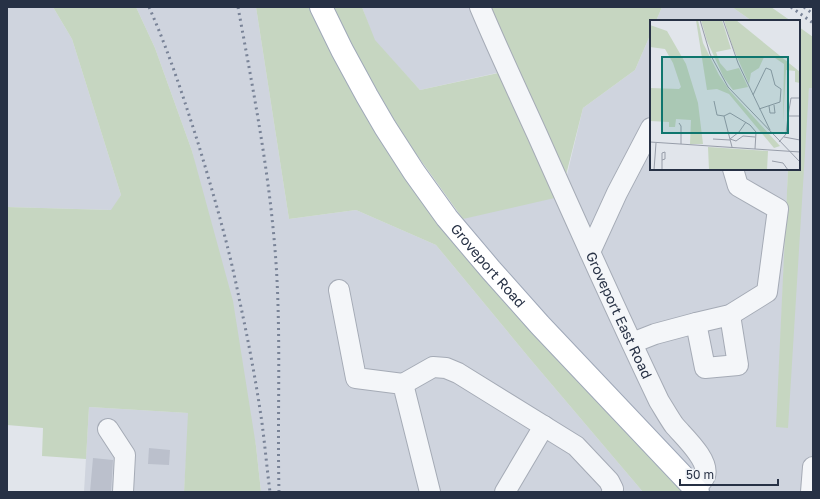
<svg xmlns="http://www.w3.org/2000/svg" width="820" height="499" font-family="'Golos Text',sans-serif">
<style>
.built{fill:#cfd4de}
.green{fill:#c6d6c1}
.building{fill:#bbc0cc}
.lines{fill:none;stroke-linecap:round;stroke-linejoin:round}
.minor-casing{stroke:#a5abb6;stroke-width:22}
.major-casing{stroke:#9fa8b8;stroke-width:24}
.minor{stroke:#f4f6f9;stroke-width:20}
.major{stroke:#fff;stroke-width:22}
.rail{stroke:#798397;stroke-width:3;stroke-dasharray:2 4;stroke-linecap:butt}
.labels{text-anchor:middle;stroke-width:3;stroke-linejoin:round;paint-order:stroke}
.street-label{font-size:14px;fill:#273145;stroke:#f1f4f8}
.inset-road{fill:none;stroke:#979da9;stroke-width:1}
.view{fill:#0f766e;fill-opacity:0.15;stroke:#0f766e;stroke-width:2}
.inset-edge{fill:none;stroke:#273145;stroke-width:2}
</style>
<rect width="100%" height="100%" fill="#e1e5eb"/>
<path class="built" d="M7,7H53L72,39L121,195L112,210L7,207Z
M136,7H256L289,219L356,210L436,245L531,360L643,492H261L256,446L192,151L155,48Z
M362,7H487L515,69L420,90L374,40Z
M662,7H732L752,21H656Z
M651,33V169H788L777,427L809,87L813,88V492H684L442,227L566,179L583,108L635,70Z
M89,407L189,413L184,492H84Z"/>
<path class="green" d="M53,7H136L155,48L192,151L233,301L256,446L261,492H184L188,413L89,407L86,459L42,456L43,428L7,425V207L111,210L121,195L72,39Z
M256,7H311L368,118L684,492H643L531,360L436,245L356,210L289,219Z
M334,7H362L375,40L420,90L503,72L559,197L463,219L404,137L345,35Z
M487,7H662L656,21H651V33L635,70L583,108L565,179Z
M732,7H771L791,21H752Z
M799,27L813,37V88H809L788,428L776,427L788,169H799Z"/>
<path class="building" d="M149,448L170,450L169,465L148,464Z
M93,458L113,460L111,492H90Z"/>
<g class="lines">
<g class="minor-casing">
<g id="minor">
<path id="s1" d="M480,7C498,50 518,92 537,134C577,224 617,313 659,401C664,409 669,418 674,425C684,437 710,460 705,476C703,481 698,485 695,488"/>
<path d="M590,252L617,193L651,128"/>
<path d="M339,290L356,378L403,384L430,492"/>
<path d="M696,323L705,368L738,365L730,315"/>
<path d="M632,343L655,334L696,323L730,315L767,292L778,209L738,186L733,169"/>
<path d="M403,384L433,367L446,368L458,373L576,446L609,481L613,489L612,492"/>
<path d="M108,429L125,455L123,492"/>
<path d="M505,492L544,426"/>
<path d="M811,492L813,467"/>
</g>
</g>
<g class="major-casing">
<g id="major">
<path id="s2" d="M321,7L342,50L367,96L385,127L414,172L447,218L491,270L540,325L698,492"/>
</g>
</g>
<use href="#minor" class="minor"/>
<use href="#major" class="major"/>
<path class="rail" d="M149,7C169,52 184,99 199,146C214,196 229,247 239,298C248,339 256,381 262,423C265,446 267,469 270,492
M238,7C252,84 267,160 274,238C282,322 277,407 279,492
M791,7L813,23
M804,7L813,14"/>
</g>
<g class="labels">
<g class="street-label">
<text dy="5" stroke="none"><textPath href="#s2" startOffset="309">Groveport Road</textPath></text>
<text dy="5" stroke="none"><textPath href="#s1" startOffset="338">Groveport East Road</textPath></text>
</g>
</g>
<g transform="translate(650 20)">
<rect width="150" height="150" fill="#e1e5eb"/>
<path d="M46,0H48L53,23L69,55L80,71L130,126L124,128L79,74L67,69L57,70ZM51,0H72L81,29L66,32L70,43L77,51L89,48L98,67L83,70L74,58L57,21ZM74,0H86L150,52V63L145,62V51L136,50L133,102L134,44L122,36L114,37L109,48L101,53L99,64L83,28ZM0,5L17,11L36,44L48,83L53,124H40L41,100L26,99L25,107H19V102L0,101V68L29,69L31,67L23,43L15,29L0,27ZM58,127L118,131L117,150H59Z" fill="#c6d6c1"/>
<path class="inset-road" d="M50,0L60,34L78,67L150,142M73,0L88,43L120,110M103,75L116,48L121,50L125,65L131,69L130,82L109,89M64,81L67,95L74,96L82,127M119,86L120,93H125L124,85M74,96L80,93L100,105L106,112L105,129M138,96L141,78H150M29,103L31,106V124M134,117L150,120M63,119L80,120M80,119L86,121L93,116L105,117M80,119L89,112L96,102M0,122L150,132M129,122L136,114L138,96H150M12,140L15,139V132L12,133V150M122,141L133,143L138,150M4,150L6,123"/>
<path class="view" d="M12,37H138V113H12Z"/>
<rect width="150" height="150" class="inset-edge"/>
</g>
<rect width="820" height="499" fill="none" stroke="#273145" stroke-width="16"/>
<path d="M680 479v6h98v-6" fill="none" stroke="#273145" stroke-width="2"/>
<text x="686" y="479" font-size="12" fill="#273145" stroke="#f1f4f8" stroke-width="3" paint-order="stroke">50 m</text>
</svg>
